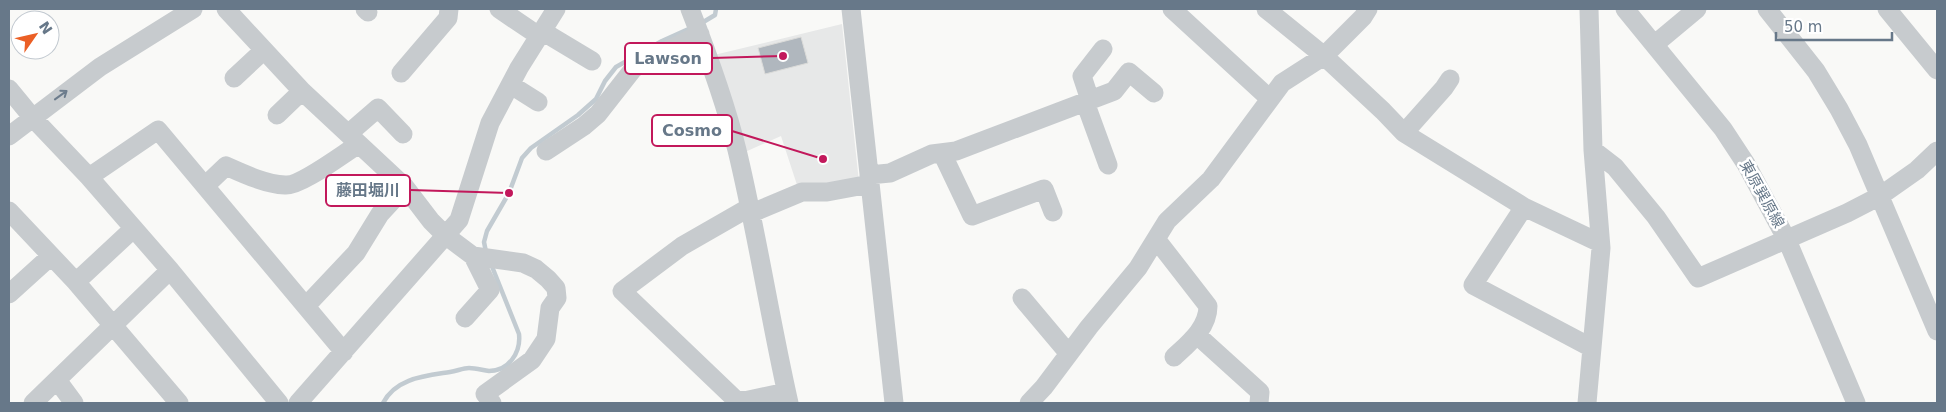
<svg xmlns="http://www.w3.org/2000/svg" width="1946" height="412" font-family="'DejaVu Sans','Noto Sans JP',sans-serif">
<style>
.built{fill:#e7e8e8}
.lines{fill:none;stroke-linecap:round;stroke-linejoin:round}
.stream{stroke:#c2cbd1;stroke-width:4.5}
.building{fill:#b0b7be;stroke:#dbdbd9}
.minor{stroke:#c7cbce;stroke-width:19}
.oneway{stroke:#6c7c8c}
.labels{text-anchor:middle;stroke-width:5;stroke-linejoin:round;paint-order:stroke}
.street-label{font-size:15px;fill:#677889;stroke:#fff}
.leader{fill:none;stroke:#c2185b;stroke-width:2}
.callout-dot{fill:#c2185b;stroke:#fff;stroke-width:2}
.callout{fill:#fff;stroke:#c2185b;stroke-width:2}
.callout-label{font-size:16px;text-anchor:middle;font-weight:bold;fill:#677889}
</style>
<rect width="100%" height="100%" fill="#f9f9f7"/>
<path class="built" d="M842,24L859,182L798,188L781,136L745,152L714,55Z"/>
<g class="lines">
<path class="stream" d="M700,24L715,15L716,9
M486,252L484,242L487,231L509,193L522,158L531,148L578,115L596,99L605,81L616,67L662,41L693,27
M383,403C396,378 425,376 450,372C457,371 463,368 469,368C476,368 482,370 489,371C509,371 521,352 519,334L491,264"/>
</g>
<path class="building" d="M801,37L808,63L765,74L758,48Z"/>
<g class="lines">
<path class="minor" d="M226,9L302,91L405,187L431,221L445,235L473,256L523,263L536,269L548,279L556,288L557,298L550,308L546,339L532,360L485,394L492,403
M365,9L368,12
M499,9L539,36
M690,9C708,55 725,101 737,150C757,233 770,319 789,403
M851,9L894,403
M1172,9L1270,99
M1266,9L1324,56L1383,111L1404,133L1524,207L1600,243
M1625,9L1723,129L1746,164L1787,240L1856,403
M1767,9L1816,71L1839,109L1858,145L1937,331
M1887,9L1937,70
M542,31L592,61
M1655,44L1697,9
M401,73L448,18L449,9
M234,78L264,50
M511,85L538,102
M9,89L32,117L89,177L170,270L279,403
M1090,100L1082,76L1103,49
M1085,102L1108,165
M277,115L302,91
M1404,133L1444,88L1450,79
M348,134L378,108L403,134
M9,136L100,67L193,9
M1593,150L1615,167L1656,217L1698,278L1847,213L1880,196L1917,170L1937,151
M546,151L584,126L598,114L634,68L700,34
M942,153L972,216L1044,189L1053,212
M869,175L890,173L932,154L956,151L1114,91L1129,72L1154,93
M89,177L158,130L344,352
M205,186L226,166C244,174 265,184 285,185C300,187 344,153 359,144
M750,207L682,246L622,291L735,399L744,401L786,392
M1524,207L1473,285L1592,348
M9,211L76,282L179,403
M752,213L802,192H827L870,184
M1156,239L1208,306C1208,328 1189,343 1174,357
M76,282L133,229
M9,294L51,256
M1022,298L1069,354
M306,306L356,253L380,214L405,187
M465,318L490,290L473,256
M1197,335L1260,392L1259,403
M57,380L74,403
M33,403L170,270
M298,403L459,220L490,123L519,68L556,9
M1029,403L1044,387L1089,327L1138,268L1167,221L1211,179L1282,83L1324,56L1363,17L1368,9
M1587,403L1601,248L1593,150L1589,9"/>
</g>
<defs><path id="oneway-shaft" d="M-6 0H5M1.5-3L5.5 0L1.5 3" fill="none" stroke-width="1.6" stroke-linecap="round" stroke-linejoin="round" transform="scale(1.25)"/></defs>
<use class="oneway" href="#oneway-shaft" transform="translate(61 95) rotate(-36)"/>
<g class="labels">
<g class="street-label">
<text transform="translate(1762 194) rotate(61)" y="5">東原巽原線</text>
</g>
</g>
<path class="leader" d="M783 56L712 58M823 159L732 131M509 193L410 190"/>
<g class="callout-dot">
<circle cx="783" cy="56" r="5"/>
<circle cx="823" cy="159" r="5"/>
<circle cx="509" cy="193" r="5"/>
</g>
<g class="callout">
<rect x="625" y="43" width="87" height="31" rx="5"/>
<rect x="652" y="115" width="80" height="31" rx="5"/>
<rect x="326" y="175" width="84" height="31" rx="5"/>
</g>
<g class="callout-label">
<text x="668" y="64">Lawson</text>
<text x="692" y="136">Cosmo</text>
<text x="368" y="196">藤田堀川</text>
</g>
<rect width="1946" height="412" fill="none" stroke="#677889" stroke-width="20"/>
<g transform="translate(35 35) rotate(56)"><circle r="24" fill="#ffffff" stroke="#c2c9d0"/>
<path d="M0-4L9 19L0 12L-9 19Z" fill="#eb5f25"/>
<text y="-8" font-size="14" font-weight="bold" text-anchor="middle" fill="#677889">N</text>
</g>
<path d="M1776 32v8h116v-8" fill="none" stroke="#677889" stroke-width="2.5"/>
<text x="1784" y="32" font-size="15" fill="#677889" stroke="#ffffff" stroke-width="4" paint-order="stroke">50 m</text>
</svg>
